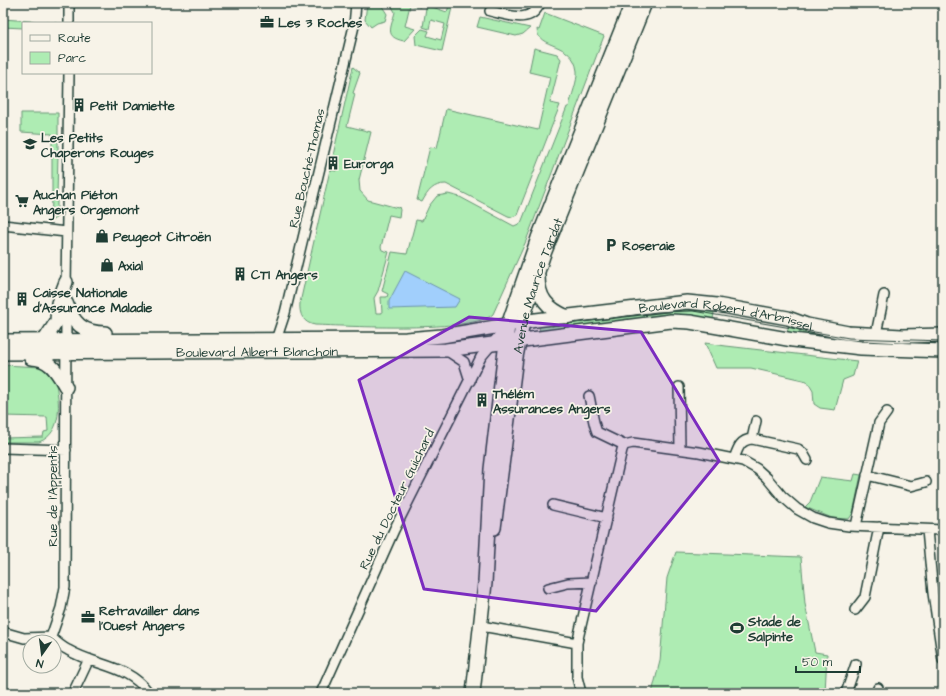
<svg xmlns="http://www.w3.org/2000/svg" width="946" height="696" font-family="'Architects Daughter',sans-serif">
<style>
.green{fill:#aeecb3;stroke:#669474}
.water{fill:#a1cffc;stroke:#6d95ac}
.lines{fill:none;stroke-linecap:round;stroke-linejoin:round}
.street-casing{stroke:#1f3d34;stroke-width:12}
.secondary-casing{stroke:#1f3d34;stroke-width:16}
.street{stroke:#f7f3e8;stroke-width:9}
.secondary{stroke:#f7f3e8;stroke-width:13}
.tram{stroke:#1f3d34;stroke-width:1}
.marked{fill:#7b2cbf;fill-opacity:0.2;stroke:#7b2cbf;stroke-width:3;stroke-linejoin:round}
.labels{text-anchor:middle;stroke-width:3.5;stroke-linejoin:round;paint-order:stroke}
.poi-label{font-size:13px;font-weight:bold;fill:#1f3d34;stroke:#f7f3e8;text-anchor:start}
.street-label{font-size:13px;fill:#1f3d34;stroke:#f7f3e8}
</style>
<rect width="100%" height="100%" fill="#f7f3e8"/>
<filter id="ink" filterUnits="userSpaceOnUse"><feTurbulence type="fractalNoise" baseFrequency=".025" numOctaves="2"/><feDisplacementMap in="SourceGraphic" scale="8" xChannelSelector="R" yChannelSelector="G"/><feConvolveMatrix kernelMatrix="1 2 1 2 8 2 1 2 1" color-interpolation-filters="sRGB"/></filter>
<g filter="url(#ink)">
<path class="green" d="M367,3H380L387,14L385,21L377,23L371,27L365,20Z
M390,3H421L420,7L410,5L405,26L415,29L404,41C384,37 391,28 395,12Z
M450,3H453L442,51L416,45L415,36L422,29L429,31L427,36L441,40L445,24L431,20L429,29L423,27L426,8L429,6L447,12Z
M545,13L604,36L526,241L493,314C475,333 345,326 315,325C303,323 299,314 300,303L330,170L336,171L339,159L333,157L334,151L353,67L360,73L353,93L355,94L347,126L371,132L359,180L360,191L368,200L398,208L399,207L400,210L399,217L389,215L381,247L382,250L389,252L378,291L374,298L376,313H382L381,297H387L388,294L382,291L392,252L407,254L416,220L422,221L429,206L437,196L448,194L460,197L514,226L521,223L567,107H569C571,96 578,81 577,71C573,40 537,50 537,29L539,30Z
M480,17L530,28L523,34L516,36L477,27Z
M3,19L56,23H23V28L3,27Z
M534,48L557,54L561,59L550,103L560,105L517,215L512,217L508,216L446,184C433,184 428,191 422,202L417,200L430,147L437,148L446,109L538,130L550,77L529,72Z
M21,113H58V152H52V134L21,132Z
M52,153H58L57,197H52Z
M52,200L57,201V217L51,221Z
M671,309L714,312L713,320L540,334L539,326Z
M789,325L943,339V347L866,346L787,333Z
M705,343L726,346L857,361L853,376L843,380L835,410L820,408L814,404L813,391L807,381L751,368H716Z
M3,365L41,367L55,380C60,401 63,433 39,442H3V438L43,437L44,432L48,431L47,417L3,416Z
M855,474L861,475L853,513L849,519L832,518L805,507L810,502L820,477L853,481Z
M676,552L801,557L805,604L815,652L827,654L825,693H652L660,661L667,578Z"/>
<path class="water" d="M405,271L460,299L455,307L389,309V301Z"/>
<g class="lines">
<g class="street-casing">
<path id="street" d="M69,3V23
M490,11C508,15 531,25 540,3
M3,225L66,232
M66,288L69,73
M876,334L884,295
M281,345L278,334L285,313L354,26L356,3
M446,350L464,362L470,381
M679,387L680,449
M589,396C592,408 592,420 597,432L624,445
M752,439L756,421
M3,448L66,450
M734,459C738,448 740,440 752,439L798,449L803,453L807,460
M867,475L911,486L926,482
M553,505L607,518
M856,526L879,423L887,412
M927,530L933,593L943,660
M548,588L568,583L592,582
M855,610L865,597L879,527
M481,626L577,643L622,450L624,445L633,443L699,452L743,461L757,469L767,478L782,496L797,509L813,518L828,523L849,526L943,530
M3,632L24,638L51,637
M51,637L61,608L65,587L66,307
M51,637C56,642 62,647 68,650C97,667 127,664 149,693
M577,643V677L581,693
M73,693L89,659
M321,693L394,530L481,357L508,325
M846,693L856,664
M877,693L878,688"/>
</g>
<g class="secondary-casing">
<g id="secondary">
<path d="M538,276C538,298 547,308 567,317"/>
<path d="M66,303C73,323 83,333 105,333"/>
<path id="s1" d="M3,341L406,339L442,336L536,320L687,302L717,305L788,318L807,325L848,333L902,336L943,335"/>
<path d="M44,341L57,321L58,303L66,282"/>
<path id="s2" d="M3,353L446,350L671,321L690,322L793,340L861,348L943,351"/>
<path d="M31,358C50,358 57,372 66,387"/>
<path id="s3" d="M494,528L516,357L525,312L543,256L645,3"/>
<path d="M473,693L485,583L491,469L508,325L538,238L632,3"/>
</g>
</g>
<use href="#street" class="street"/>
<use href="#secondary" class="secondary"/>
<path class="tram" d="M552,326L657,312L693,311L849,338L943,341"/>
</g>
</g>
<path class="marked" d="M469,317L641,332L719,461L596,611L424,589L359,380Z"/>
<defs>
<g id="office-bare" transform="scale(1.08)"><path d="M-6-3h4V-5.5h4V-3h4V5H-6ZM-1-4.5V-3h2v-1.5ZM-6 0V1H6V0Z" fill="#1f3d34" stroke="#f7f3e8" stroke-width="2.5" paint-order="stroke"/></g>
<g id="building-bare" transform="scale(1.08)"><path d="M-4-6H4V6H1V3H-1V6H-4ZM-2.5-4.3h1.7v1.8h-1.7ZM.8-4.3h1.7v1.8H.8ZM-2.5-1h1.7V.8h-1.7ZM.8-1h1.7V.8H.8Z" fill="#1f3d34" stroke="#f7f3e8" stroke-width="2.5" paint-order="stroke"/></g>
<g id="school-bare" transform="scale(1.08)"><path d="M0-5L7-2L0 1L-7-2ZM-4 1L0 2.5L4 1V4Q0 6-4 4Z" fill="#1f3d34" stroke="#f7f3e8" stroke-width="2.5" paint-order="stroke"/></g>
<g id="supermarket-bare" transform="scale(1.08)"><path d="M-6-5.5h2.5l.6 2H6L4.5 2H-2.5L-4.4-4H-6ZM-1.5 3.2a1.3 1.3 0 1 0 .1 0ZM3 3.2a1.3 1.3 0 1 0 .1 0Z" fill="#1f3d34" stroke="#f7f3e8" stroke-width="2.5" paint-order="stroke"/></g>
<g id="shop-bare" transform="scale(1.08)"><path d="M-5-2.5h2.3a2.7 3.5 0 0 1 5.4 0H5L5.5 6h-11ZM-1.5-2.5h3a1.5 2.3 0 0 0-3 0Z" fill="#1f3d34" stroke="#f7f3e8" stroke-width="2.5" paint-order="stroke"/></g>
<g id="parking-bare" transform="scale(1.08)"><path d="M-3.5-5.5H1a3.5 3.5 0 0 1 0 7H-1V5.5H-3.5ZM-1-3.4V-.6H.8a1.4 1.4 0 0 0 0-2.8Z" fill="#1f3d34" stroke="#f7f3e8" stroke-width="2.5" paint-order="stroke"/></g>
<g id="stadium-bare" transform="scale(1.08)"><path d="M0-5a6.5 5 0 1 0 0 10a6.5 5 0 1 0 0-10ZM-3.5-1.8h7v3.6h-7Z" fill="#1f3d34" stroke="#f7f3e8" stroke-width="2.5" paint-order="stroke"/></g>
</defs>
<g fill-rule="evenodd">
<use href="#office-bare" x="267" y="22"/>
<use href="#building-bare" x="79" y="105"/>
<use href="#school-bare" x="30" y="144"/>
<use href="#building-bare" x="333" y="163"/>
<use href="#supermarket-bare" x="22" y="201"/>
<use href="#shop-bare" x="102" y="236"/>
<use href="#parking-bare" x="611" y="245"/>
<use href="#shop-bare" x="107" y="265"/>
<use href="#building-bare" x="240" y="274"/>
<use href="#building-bare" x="22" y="299"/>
<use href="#building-bare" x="482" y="400"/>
<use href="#office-bare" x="88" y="617"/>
<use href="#stadium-bare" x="737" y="628"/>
</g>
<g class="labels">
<g class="poi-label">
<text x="278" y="27">Les 3 Roches</text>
<text x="90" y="110">Petit Damiette</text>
<text x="41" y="142">Les Petits<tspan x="41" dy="15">Chaperons Rouges</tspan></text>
<text x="344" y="168">Eurorga</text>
<text x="33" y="199">Auchan Piéton<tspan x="33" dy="15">Angers Orgemont</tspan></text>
<text x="113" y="241">Peugeot Citroën</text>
<text x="622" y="250">Roseraie</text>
<text x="118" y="270">Axial</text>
<text x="251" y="279">CTI Angers</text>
<text x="33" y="297">Caisse Nationale<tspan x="33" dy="15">d'Assurance Maladie</tspan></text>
<text x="493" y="398">Thélém<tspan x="493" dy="15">Assurances Angers</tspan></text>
<text x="99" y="615">Retravailler dans<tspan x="99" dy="15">l'Ouest Angers</tspan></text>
<text x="748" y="626">Stade de<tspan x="748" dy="15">Salpinte</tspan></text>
</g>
<g class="street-label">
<text transform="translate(306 168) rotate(-77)" y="5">Rue Bouché-Thomas</text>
<text dy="5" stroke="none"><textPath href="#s3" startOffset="247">Avenue Maurice Tardat</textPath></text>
<text dy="5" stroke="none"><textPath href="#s1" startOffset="726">Boulevard Robert d'Arbrissel</textPath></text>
<text dy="5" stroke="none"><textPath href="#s2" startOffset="254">Boulevard Albert Blanchoin</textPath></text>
<text transform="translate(52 496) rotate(-90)" y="5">Rue de l'Appentis</text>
<text transform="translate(396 499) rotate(-64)" y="5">Rue du Docteur Guichard</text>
</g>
</g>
<rect width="946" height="696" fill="none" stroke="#f7f3e8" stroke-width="16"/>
<rect x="8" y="8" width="930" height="680" fill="none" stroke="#1f3d34" stroke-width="1.5" filter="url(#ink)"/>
<rect x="22" y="22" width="130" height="52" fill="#f7f3e8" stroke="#a1aaa0"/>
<rect x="30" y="35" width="20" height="6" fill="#f7f3e8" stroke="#a1aaa0"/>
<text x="58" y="42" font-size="12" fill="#1f3d34">Route</text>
<rect x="30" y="52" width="20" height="12" fill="#aeecb3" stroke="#a1aaa0"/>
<text x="58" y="62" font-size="12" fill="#1f3d34">Parc</text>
<g transform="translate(42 654) rotate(194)"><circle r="19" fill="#f7f3e8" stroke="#a1aaa0"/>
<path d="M0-3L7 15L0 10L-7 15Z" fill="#1f3d34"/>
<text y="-6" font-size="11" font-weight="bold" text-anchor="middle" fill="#1f3d34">N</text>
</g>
<path d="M796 666v6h64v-6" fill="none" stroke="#1f3d34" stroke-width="2"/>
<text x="802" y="666" font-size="12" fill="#1f3d34" stroke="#f7f3e8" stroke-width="3" paint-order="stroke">50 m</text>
</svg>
